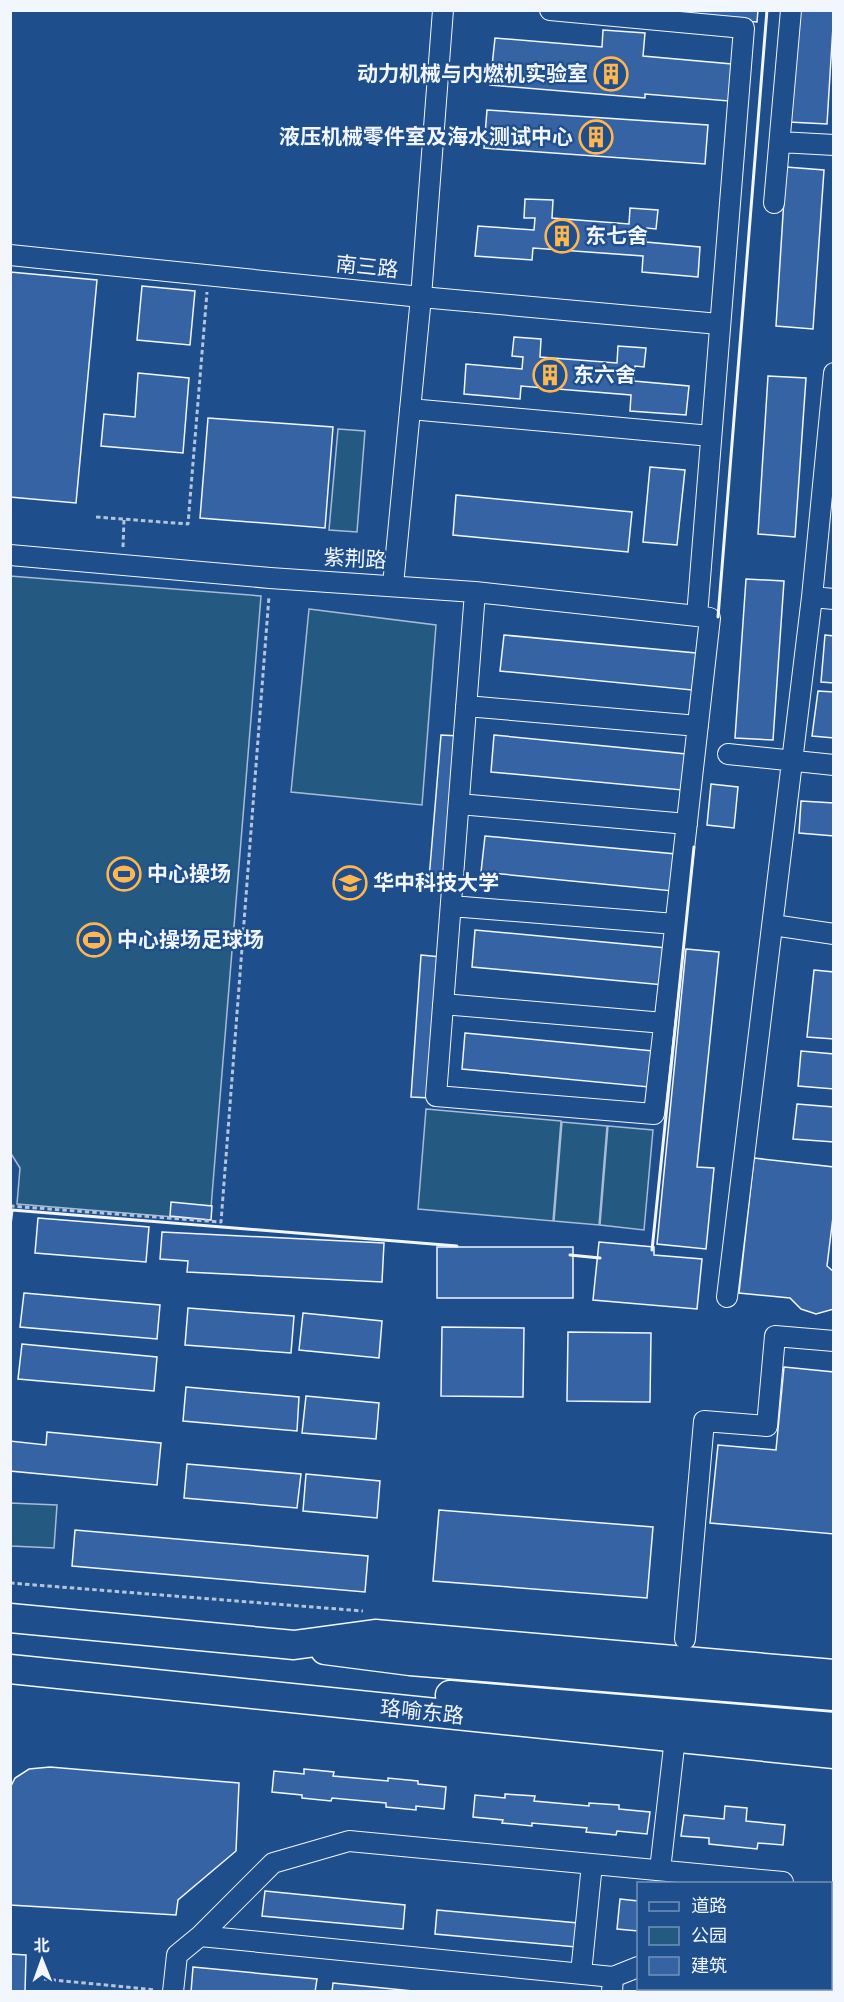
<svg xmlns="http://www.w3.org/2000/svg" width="844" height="2002" font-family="'PT Sans Narrow','Noto Sans SC',sans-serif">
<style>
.green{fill:#245a82;stroke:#a8bbd7;stroke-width:1.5}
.building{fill:#3563a3;stroke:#f2f6ff;stroke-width:1.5}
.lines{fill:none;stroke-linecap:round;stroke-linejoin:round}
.minor-casing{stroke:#f2f6ff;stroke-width:22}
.highway-casing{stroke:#f2f6ff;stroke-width:31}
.path{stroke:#b3c4dc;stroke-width:3;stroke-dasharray:4.5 3;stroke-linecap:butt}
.minor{stroke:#1f4e8c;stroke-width:20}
.highway{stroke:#1f4e8c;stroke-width:28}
.wall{stroke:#f2f6ff;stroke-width:3}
.labels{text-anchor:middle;stroke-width:4.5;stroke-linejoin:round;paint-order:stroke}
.poi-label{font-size:21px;font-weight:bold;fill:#f2f6ff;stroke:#1f4e8c;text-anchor:start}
.street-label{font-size:21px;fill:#f2f6ff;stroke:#1f4e8c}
</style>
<rect width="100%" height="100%" fill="#1f4e8c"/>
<path class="green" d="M338,429L365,431L357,532L329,530Z
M10,576L261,596L210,1220L17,1204L20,1168L10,1152Z
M309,609L436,625L422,805L291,792Z
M426,1109L561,1121L553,1221L418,1209Z
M562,1122L607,1126L599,1225L554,1221Z
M608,1126L653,1130L644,1230L600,1225Z
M10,1503L57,1505L54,1548L11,1546Z"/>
<path class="building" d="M685,10H758L757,22L685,17Z
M797,10H834L827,124L789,122Z
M603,30L645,33L643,56L732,64L729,101L645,94V98L490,85L495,38L602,47Z
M487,110L708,125L705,164L484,148Z
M786,167L824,170L813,329L776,326Z
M525,199L553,200L552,218L629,224L630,208L658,210L656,229L647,228L646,242L700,247L698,277L642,272L643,256L533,248L532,260L475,256L478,226L534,230L535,218H524Z
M10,272L97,280L76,503L10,497Z
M142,286L195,291L190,345L137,340Z
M514,337L541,339L540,357L617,363L618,346L646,348L644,367L635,366L634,381L689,386L686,415L630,411L631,395L521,386L520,399L464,394L466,364L522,369L523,357L512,356Z
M138,373L189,378L183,453L101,446L104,414L135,417Z
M768,376L806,378L795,537L758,534Z
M208,418L333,427L325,528L200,518Z
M650,467L685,470L677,545L643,542Z
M456,495L632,512L628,552L453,535Z
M746,579L784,581L773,740L735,738Z
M504,635L696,653L692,690L500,671Z
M825,635L834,636V683L821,682Z
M818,691L834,692V738L812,736Z
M441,735L460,736L449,880L429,879Z
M494,735L686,754L682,790L491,772Z
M711,784L738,787L734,828L707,825Z
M801,801L834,803V836L799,833Z
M485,836L676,854L673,891L481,872Z
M475,930L667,948L664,985L472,967Z
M686,949L719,952L697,1167L714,1168L706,1249L657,1244Z
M421,955L441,957L431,1098L411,1097Z
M814,970L834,972V1039L807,1037Z
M465,1033L653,1051L649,1087L462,1069Z
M801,1051L834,1054V1089L798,1086Z
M797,1104L834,1107V1142L793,1139Z
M754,1158L834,1167V1209L827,1266L834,1272V1309L816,1314L801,1309L790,1298L739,1293Z
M171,1202L212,1206L211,1220L170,1216Z
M38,1218L149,1227L146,1262L35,1253Z
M162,1232L384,1243L382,1282L187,1272L188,1261L160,1259Z
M599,1242L654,1247V1255L702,1259L697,1309L593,1300Z
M437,1247H573V1298H437Z
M24,1293L160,1305L157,1339L20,1327Z
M188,1308L294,1316L291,1353L185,1345Z
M303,1313L382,1321L379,1358L299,1350Z
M442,1327L524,1328L523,1397L441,1396Z
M568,1332L651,1333L650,1402L567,1401Z
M22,1344L157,1357L154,1391L18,1379Z
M784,1367L834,1372V1534L710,1523L718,1445L776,1450Z
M186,1387L299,1397L297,1431L183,1421Z
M306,1396L379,1403L376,1439L302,1433Z
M47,1432L161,1443L157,1485L10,1471V1441L46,1445Z
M187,1464L301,1474L297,1508L184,1498Z
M306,1474L380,1481L377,1518L303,1511Z
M439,1510L653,1527L647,1598L433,1581Z
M75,1530L368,1556L365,1592L72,1566Z
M50,1767L239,1783L236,1851L178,1900L176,1915L10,1905V1788L15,1778L29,1769Z
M304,1769L334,1772L333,1776L388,1781V1778L418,1781V1784L446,1787L444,1809L416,1806V1810L386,1807V1803L332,1798L331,1801L302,1798V1795L272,1792L274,1771L304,1774Z
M505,1794L535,1796L534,1801L589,1806V1803L619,1805V1809L650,1812L647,1834L617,1831L616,1835L586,1832L587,1828L532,1823V1826L502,1823L503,1820L473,1817L475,1795L505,1798Z
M725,1806L747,1808L746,1821L785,1825L783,1845L758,1843L757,1849L709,1844V1838L681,1836L684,1815L724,1819Z
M265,1891L405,1905L403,1929L262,1916Z
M620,1899L638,1901V1931L617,1929Z
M437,1910L578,1923L576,1947L435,1934Z
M10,1954L26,1955L25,1992H10Z
M830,1965L834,1966V1992H798L799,1988H830Z
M193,1967L317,1979L315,1992H191Z
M333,1983L423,1992H332Z"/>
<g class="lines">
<g class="minor-casing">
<path id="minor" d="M780,142L834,145
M774,203L791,10
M10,255L421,297L719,324
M410,409L711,436
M10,555L270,578L475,592L697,616
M393,585L421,297L443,10
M475,592L436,1096L654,1114L710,618L697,616L744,28L550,10
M812,597L834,599
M466,706L698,726
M728,754L834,765
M459,804L687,824
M451,906L675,924
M773,925L834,934
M443,1004L664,1023
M727,1297L812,597L834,373
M685,1639L704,1421L767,1426L775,1336L834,1341
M660,1870L675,1738
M200,1936L273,1863L349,1841L783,1882
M581,1973L592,1864
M613,1977L638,1967
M173,1992L177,1955L200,1936L613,1977L612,1992"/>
</g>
<g class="highway-casing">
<path id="highway" d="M10,1618L294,1645L375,1634L834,1674
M325,1650L410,1661L834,1696
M10,1669L834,1754
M450,1695L834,1727"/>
</g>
<path class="path" d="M96,517L188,524L207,292
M123,547L124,519
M10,1206L221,1222L269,596
M10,1583L363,1611
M44,1979L156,1990"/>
<use href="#minor" class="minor"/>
<use href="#highway" class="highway"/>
<path class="wall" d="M718,617L767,10
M10,1226L12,1210L457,1246
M652,1250L694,847
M570,1255L600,1258"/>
</g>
<defs>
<g id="building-ring" transform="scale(1.725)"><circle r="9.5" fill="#1f4e8c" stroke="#ffb74d" stroke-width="1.5"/><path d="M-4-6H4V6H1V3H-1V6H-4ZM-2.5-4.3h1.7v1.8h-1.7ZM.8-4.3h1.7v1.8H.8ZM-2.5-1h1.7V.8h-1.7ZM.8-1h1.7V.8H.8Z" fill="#ffb74d"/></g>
<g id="stadium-ring" transform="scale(1.725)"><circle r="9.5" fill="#1f4e8c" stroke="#ffb74d" stroke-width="1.5"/><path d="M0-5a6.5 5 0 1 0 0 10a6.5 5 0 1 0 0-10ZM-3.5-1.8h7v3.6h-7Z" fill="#ffb74d"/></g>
<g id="university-ring" transform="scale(1.725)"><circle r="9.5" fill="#1f4e8c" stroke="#ffb74d" stroke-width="1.5"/><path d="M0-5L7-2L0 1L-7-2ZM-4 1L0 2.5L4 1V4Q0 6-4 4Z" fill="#ffb74d"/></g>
</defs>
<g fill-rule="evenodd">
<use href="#building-ring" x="611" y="74"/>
<use href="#building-ring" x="596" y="137"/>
<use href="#building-ring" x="562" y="236"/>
<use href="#building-ring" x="550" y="375"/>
<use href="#stadium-ring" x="124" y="874"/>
<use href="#university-ring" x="350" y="883"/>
<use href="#stadium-ring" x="94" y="940"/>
</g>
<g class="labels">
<g class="poi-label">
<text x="588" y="81" text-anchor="end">动力机械与内燃机实验室</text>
<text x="573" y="144" text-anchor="end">液压机械零件室及海水测试中心</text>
<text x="585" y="243">东七舍</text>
<text x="573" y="382">东六舍</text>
<text x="147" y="881">中心操场</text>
<text x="373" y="890">华中科技大学</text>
<text x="117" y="947">中心操场足球场</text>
</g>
<g class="street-label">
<text transform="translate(367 267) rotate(6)" y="7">南三路</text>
<text transform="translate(355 559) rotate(3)" y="7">紫荆路</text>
<text transform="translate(422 1712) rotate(6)" y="7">珞喻东路</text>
</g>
</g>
<rect width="844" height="2002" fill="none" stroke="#f2f6ff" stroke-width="24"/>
<rect x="637" y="1882" width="195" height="108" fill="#1f4e8c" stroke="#7391ba" stroke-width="1.5"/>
<rect x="649" y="1902" width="30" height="9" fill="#1f4e8c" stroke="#7391ba" stroke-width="1.5"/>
<text x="691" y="1912" font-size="18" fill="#f2f6ff">道路</text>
<rect x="649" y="1927" width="30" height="18" fill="#245a82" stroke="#7391ba" stroke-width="1.5"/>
<text x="691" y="1942" font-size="18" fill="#f2f6ff">公园</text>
<rect x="649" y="1957" width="30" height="18" fill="#3563a3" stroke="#7391ba" stroke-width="1.5"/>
<text x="691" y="1972" font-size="18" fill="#f2f6ff">建筑</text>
<g transform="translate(42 1960) rotate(359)" stroke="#1f4e8c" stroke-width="4.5" paint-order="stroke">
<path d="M0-4.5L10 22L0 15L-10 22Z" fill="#f2f6ff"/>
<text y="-9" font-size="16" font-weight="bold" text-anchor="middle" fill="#f2f6ff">北</text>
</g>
</svg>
